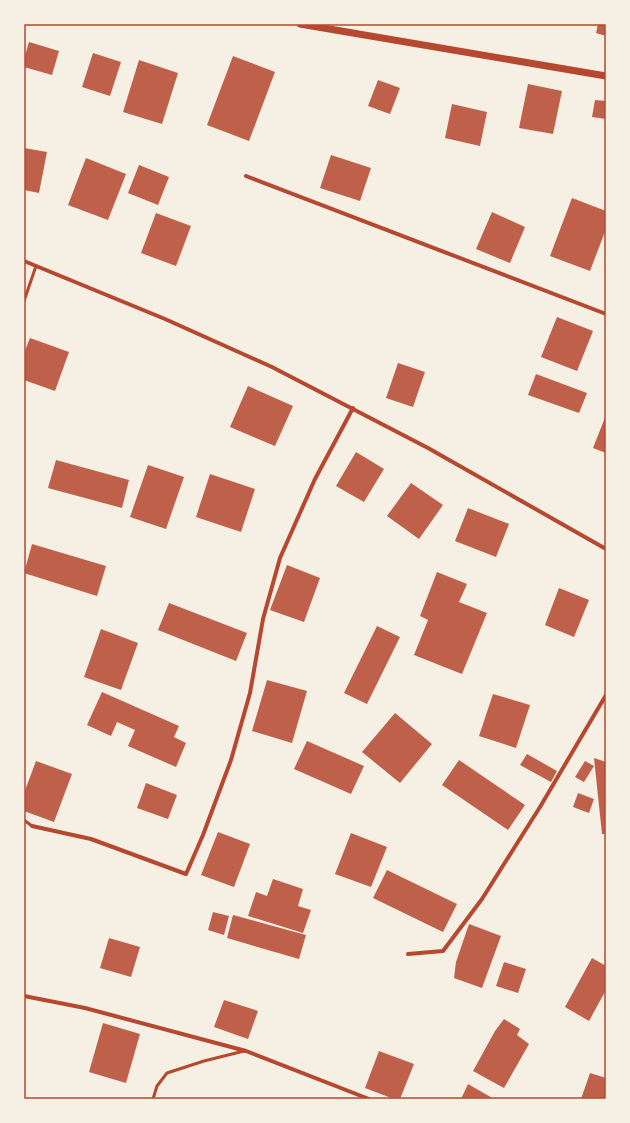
<svg xmlns="http://www.w3.org/2000/svg" width="630" height="1123" font-family="Overpass,sans-serif">
<style>
.building{fill:#bf614a}
.lines{fill:none;stroke-linecap:round;stroke-linejoin:round}
.service{stroke:#b5482f;stroke-width:3}
.minor{stroke:#b5482f;stroke-width:4}
.tertiary{stroke:#b5482f;stroke-width:7}
.neatline{fill:none;stroke:#b5482f;stroke-width:1.5}
</style>
<rect width="100%" height="100%" fill="#f6efe4"/>
<path class="building" d="M598,24H606V36L596,33Z
M29,42L59,51L52,75L24,67V59Z
M93,53L121,62L110,96L82,87Z
M233,56L275,72L249,141L207,125Z
M139,60L178,73L162,124L123,112Z
M378,80L400,88L390,114L368,106Z
M528,84L562,91L553,134L519,128Z
M595,100L606,101V119L592,117Z
M452,104L487,112L480,146L445,138Z
M24,148L47,152L39,193L24,190Z
M331,155L371,168L360,201L320,188Z
M86,158L126,174L108,220L68,205Z
M139,165L169,177L158,205L128,193Z
M572,198L606,211V229L590,271L550,256Z
M492,212L525,227L510,263L476,249Z
M156,213L191,226L176,266L141,253Z
M557,317L593,331L577,371L541,357Z
M30,338L69,352L55,391L24,380V353Z
M398,363L425,372L413,407L386,398Z
M536,374L587,393L579,413L528,395Z
M248,386L293,406L275,446L230,427Z
M606,415V453L593,448Z
M356,452L384,469L364,502L336,486Z
M56,460L129,480L122,508L48,488Z
M148,465L184,477L166,529L130,517Z
M210,474L255,489L241,532L196,517Z
M411,483L443,505L419,539L387,516Z
M468,508L509,524L496,557L455,541Z
M32,544L106,566L97,596L24,573Z
M287,565L320,578L304,622L270,610Z
M437,572L467,584L459,602L487,613L462,674L414,655L428,620L420,616Z
M559,588L589,600L574,637L545,625Z
M169,603L247,633L236,661L158,630Z
M377,626L400,637L367,704L344,693Z
M101,629L138,643L121,690L84,677Z
M267,680L307,691L292,743L252,731Z
M102,692L179,726L174,737L186,743L176,767L128,746L135,730L117,722L111,736L87,725Z
M493,694L530,705L516,748L479,736Z
M395,713L432,744L400,783L362,752Z
M307,741L364,766L351,794L294,769Z
M527,754L557,771L551,782L520,765Z
M594,758L606,762V834H602Z
M459,760L525,805L508,830L442,785Z
M36,761L72,774L54,822L24,811V793Z
M585,761L594,766L584,782L575,777Z
M146,783L177,795L168,819L137,808Z
M578,793L594,799L589,813L573,807Z
M218,832L250,844L234,887L201,875Z
M351,833L387,847L371,887L335,874Z
M387,870L457,904L443,932L373,898Z
M273,879L303,889L298,906L311,910L303,933L248,916L256,892L267,896Z
M213,912L229,916L224,935L208,930Z
M233,915L306,935L299,959L227,938Z
M469,924L501,936L482,988L454,978L456,962Z
M109,938L140,947L131,977L100,968Z
M592,958L606,966V990L589,1021L565,1007Z
M504,962L526,969L518,993L496,986Z
M224,1000L258,1011L248,1039L214,1027Z
M504,1019L520,1029L517,1035L529,1044L504,1088L473,1071L495,1031Z
M103,1023L140,1034L126,1083L89,1072Z
M379,1051L414,1064L400,1099H394L365,1088Z
M590,1073L606,1078V1099H581Z
M468,1084L494,1099H461Z"/>
<g class="lines">
<path class="service" d="M24,301L36,266
M24,820L32,826
M153,1099L157,1086L167,1073L204,1061L244,1051"/>
<path class="minor" d="M246,176L606,314
M24,261L165,319L272,367L428,448L606,549
M32,826L91,839L186,874L203,835L231,760L250,693L263,619L280,558L315,479L353,408
M408,954L443,951L482,899L540,807L606,695
M24,996L85,1008L246,1051L369,1099"/>
<path class="tertiary" d="M300,24L606,76"/>
</g>
<rect width="630" height="1123" fill="none" stroke="#f6efe4" stroke-width="50"/>
<rect x="25" y="25" width="580" height="1073" class="neatline"/>
</svg>
